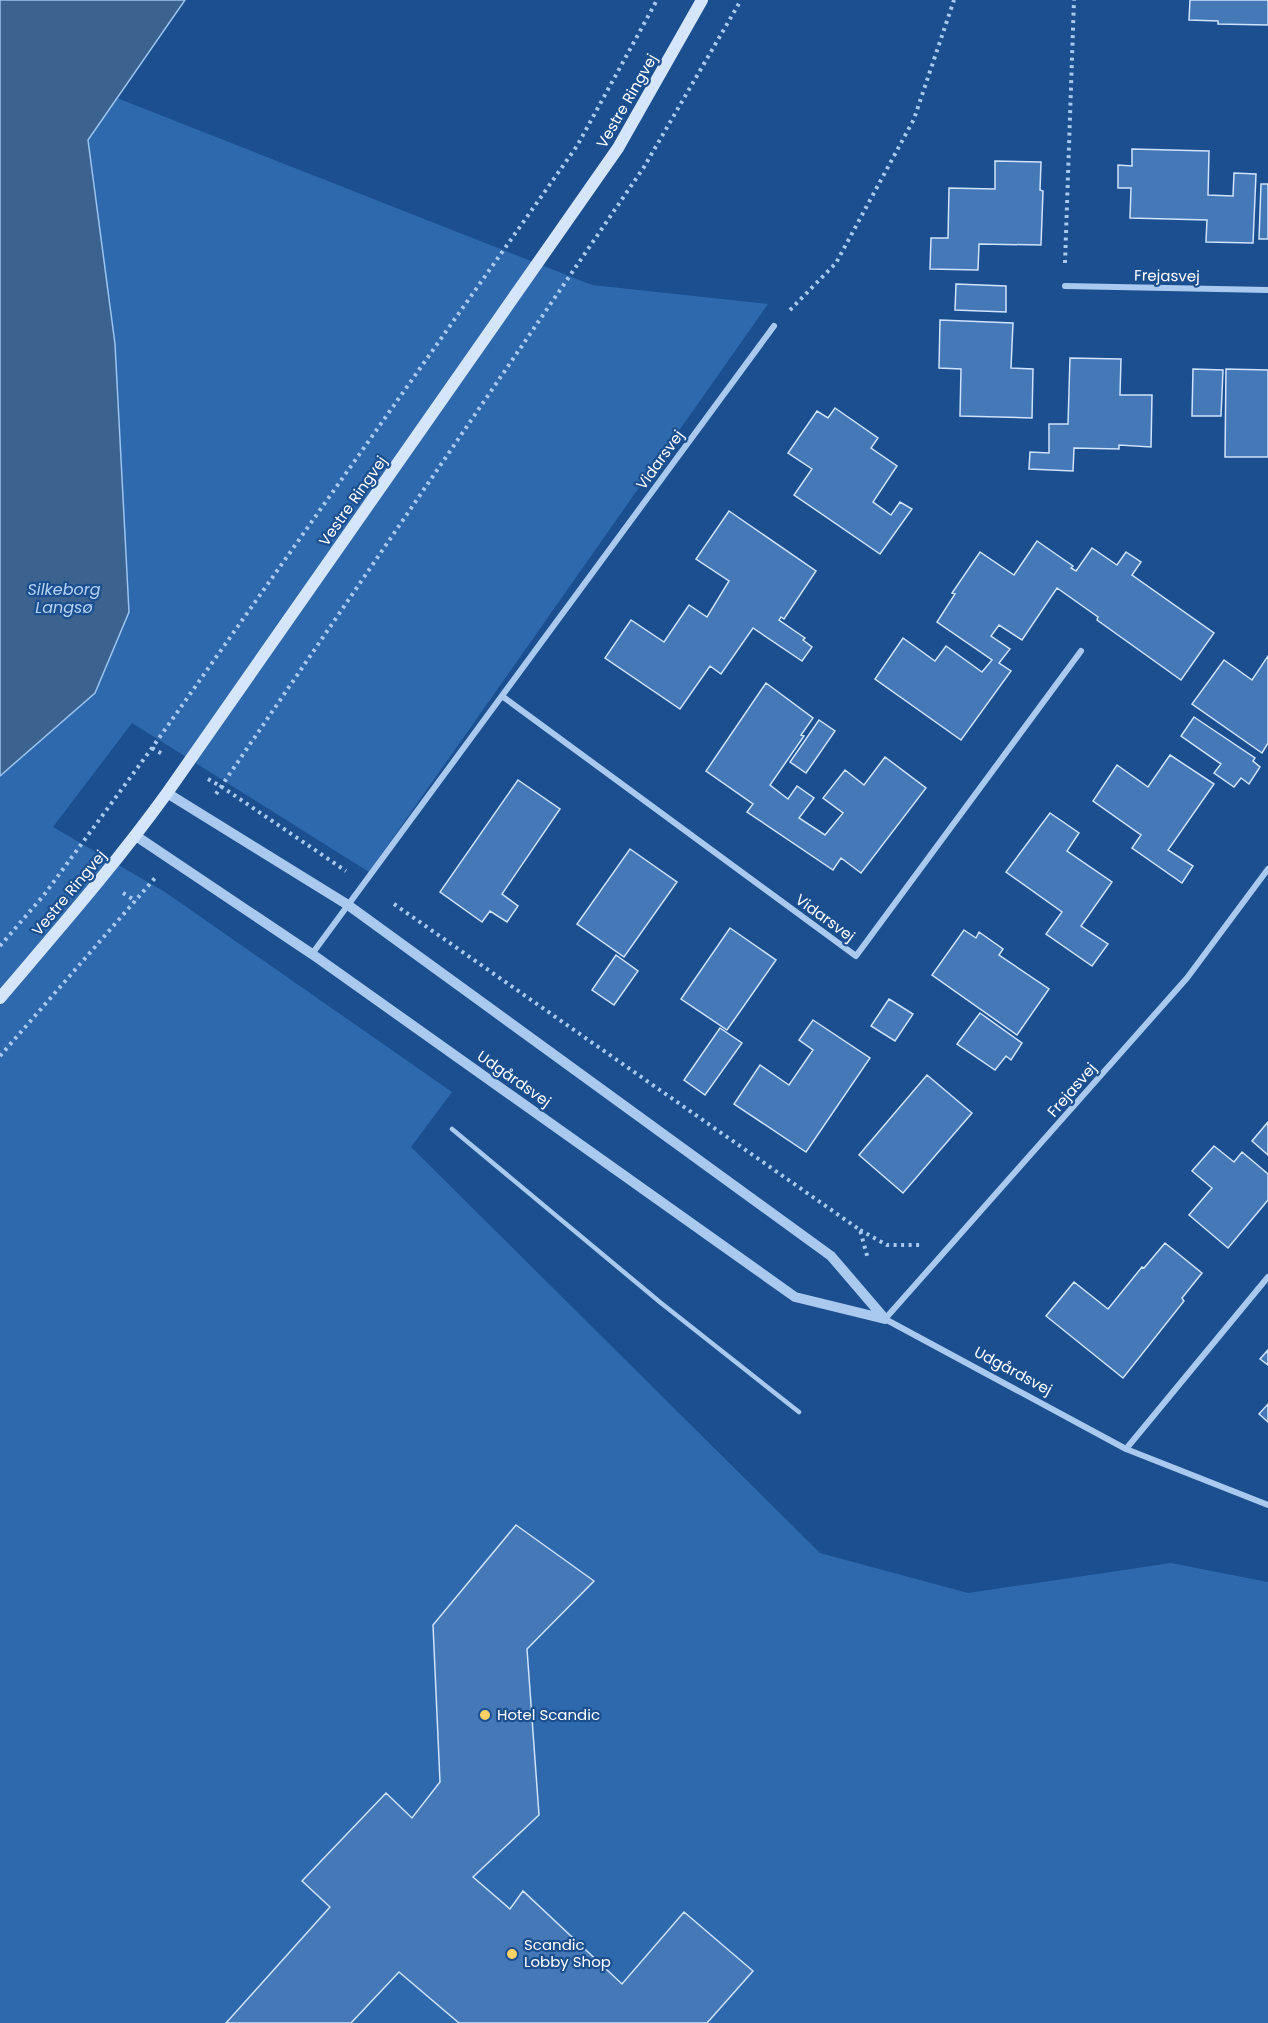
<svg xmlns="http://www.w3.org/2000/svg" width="1268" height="2023" font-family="Poppins,sans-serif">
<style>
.green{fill:#2e69ad}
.water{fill:#3c6290;stroke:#9cc4f0;stroke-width:1.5}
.building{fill:#4478b7;stroke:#cfe3fa;stroke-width:1.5}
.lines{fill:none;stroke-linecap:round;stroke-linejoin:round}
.path{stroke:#a9c9ee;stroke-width:4;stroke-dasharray:3 4.5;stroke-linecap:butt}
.service{stroke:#a9c9ee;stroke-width:4.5}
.minor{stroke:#a9c9ee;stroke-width:6}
.tertiary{stroke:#a9c9ee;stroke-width:10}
.secondary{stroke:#d6e6fa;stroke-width:12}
.poi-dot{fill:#ffd166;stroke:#1b4f8f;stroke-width:2}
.labels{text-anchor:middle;stroke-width:4.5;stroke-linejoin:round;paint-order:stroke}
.street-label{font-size:15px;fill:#fff;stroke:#1b4f8f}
.poi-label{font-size:15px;fill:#fff;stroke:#1b4f8f;text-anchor:start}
.water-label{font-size:16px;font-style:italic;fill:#b5d3f5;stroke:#1b4f8f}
</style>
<rect width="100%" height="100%" fill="#1b4f8f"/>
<path class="green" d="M117,98L592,285L768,304L369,872L132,723L53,827L165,892L452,1092L411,1147L820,1553L968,1593L1171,1563L1268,1582V2023H0V776L95,693L115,344L88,140Z"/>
<path class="water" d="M0,0H185L88,140L115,344L129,612L95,693L0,776Z"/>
<path class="building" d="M1190,0H1268V25L1218,24V21L1189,20Z
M1132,149L1209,151L1208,195L1233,196L1234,173L1256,174L1253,243L1206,242L1207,220L1130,218L1131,188H1118V165L1132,166Z
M995,161L1041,162L1040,190L1043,191L1041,245L979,244L978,270L930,269L931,238H948L949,188L995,189Z
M1261,184H1268V239H1259Z
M956,284L1006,286V312L955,310Z
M940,320L1013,323L1011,368L1033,369L1032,418L960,416L961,369L939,368Z
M1070,358L1121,359L1120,395H1152L1151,447L1119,445V449L1074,448L1073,471L1029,469L1030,452L1049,453V424H1068Z
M1193,369L1223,370L1221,416H1192Z
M1226,369L1268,370V457H1225Z
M835,408L878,438L871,448L897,466L873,502L891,515L900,502L912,509L880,554L794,495L812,469L788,453L817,411L828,418Z
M729,511L816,571L784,619L781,617L779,620L805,638L803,640L812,647L802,661L753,628L721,674L710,666L680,709L605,658L631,620L664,642L689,605L707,617L729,581L696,559Z
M1037,541L1073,566L1071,568L1076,571L1092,548L1117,565L1126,552L1141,562L1132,575L1214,633L1181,680L1097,620L1098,617L1057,588L1022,640L999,625L991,636L1010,649L999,663L1011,671L961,740L875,679L903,638L935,661L946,646L982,672L992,660L937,622L955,594L952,593L980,552L1014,575Z
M1268,656V743L1262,753L1192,704L1224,660L1252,680Z
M766,683L813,718L801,735L804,736L770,785L788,799L797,786L814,798L799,818L825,835L843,813L823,798L845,770L864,785L885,757L926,788L861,873L841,858L833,870L747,812L753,804L706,771Z
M1194,717L1255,758L1253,761L1260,767L1249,784L1241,778L1234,787L1214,773L1221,764L1181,736Z
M819,720L835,731L806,773L790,762Z
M1170,755L1214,784L1168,850L1193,866L1182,883L1132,848L1141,835L1093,801L1117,765L1148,787Z
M518,780L560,809L502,894L518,906L507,922L490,911L482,922L440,892Z
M1050,813L1079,833L1067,851L1112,882L1081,926L1108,944L1092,966L1046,934L1062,912L1006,872Z
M630,849L677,882L624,957L577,924Z
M730,928L776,960L727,1030L681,999Z
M964,930L976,938L979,932L1003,949L999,955L1049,989L1017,1035L932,975Z
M616,955L638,971L614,1005L592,990Z
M889,999L913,1014L895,1041L871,1026Z
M980,1013L1022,1043L1011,1060L1006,1056L995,1070L957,1044Z
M813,1020L870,1058L806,1152L734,1104L760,1065L789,1085L813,1050L799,1040Z
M720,1028L742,1043L705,1095L684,1080Z
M927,1075L972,1113L903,1193L859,1155Z
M1268,1122V1155L1252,1141Z
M1214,1146L1234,1162L1242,1152L1268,1174V1200L1228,1248L1189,1215L1212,1188L1192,1171Z
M1165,1243L1202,1273L1182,1298L1184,1301L1123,1378L1046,1316L1074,1282L1108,1309L1142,1267L1144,1268Z
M1268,1350V1365L1260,1359Z
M1268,1404V1422L1259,1414Z
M516,1525L594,1581L527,1649L539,1815L473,1877L510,1909L523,1891L622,1984L684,1912L753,1971L707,2023H459L399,1972L351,2023H226L330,1907L302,1881L386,1793L412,1818L440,1782L433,1625Z"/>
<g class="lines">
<path class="path" d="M1065,263L1074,0
M790,310L836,263L914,119L954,0
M152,748L164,755
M208,779L222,787L346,871
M216,794L644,167L741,0
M123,893L136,901
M394,904L860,1230L868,1259
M0,946L44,895L152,748L577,146L657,0
M0,1056L155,878
M860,1230L887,1245H921"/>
<path class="service" d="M452,1129L661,1303L799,1412"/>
<path class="minor" d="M1065,286L1268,290
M502,696L856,956L1081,651
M1268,869L1187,978L885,1319L1126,1449L1268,1505
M312,954L774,326
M1126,1449L1268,1277"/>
<path class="tertiary" d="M167,793L348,905L831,1256L885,1319
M136,836L312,954L795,1297L885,1319"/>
<path class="secondary" d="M0,998C57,931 115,865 167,793L618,148L702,0"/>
</g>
<g class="poi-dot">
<circle cx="485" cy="1715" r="6"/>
<circle cx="512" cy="1954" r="6"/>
</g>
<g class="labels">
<g class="street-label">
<text transform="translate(627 101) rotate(-60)" y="5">Vestre Ringvej</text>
<text transform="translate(1167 276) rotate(1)" y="5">Frejasvej</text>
<text transform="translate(660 460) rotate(-54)" y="5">Vidarsvej</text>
<text transform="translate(353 501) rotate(-55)" y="5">Vestre Ringvej</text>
<text transform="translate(69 893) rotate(-50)" y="5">Vestre Ringvej</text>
<text transform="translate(825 918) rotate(36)" y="5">Vidarsvej</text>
<text transform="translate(514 1079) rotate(35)" y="5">Udgårdsvej</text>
<text transform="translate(1072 1090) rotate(-49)" y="5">Frejasvej</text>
<text transform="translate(1013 1371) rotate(28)" y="5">Udgårdsvej</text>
</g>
<g class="poi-label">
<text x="497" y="1720">Hotel Scandic</text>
<text x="524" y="1950">Scandic<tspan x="524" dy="17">Lobby Shop</tspan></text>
</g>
<g class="water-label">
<text x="64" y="595">Silkeborg<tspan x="64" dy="18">Langsø</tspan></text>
</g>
</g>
</svg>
